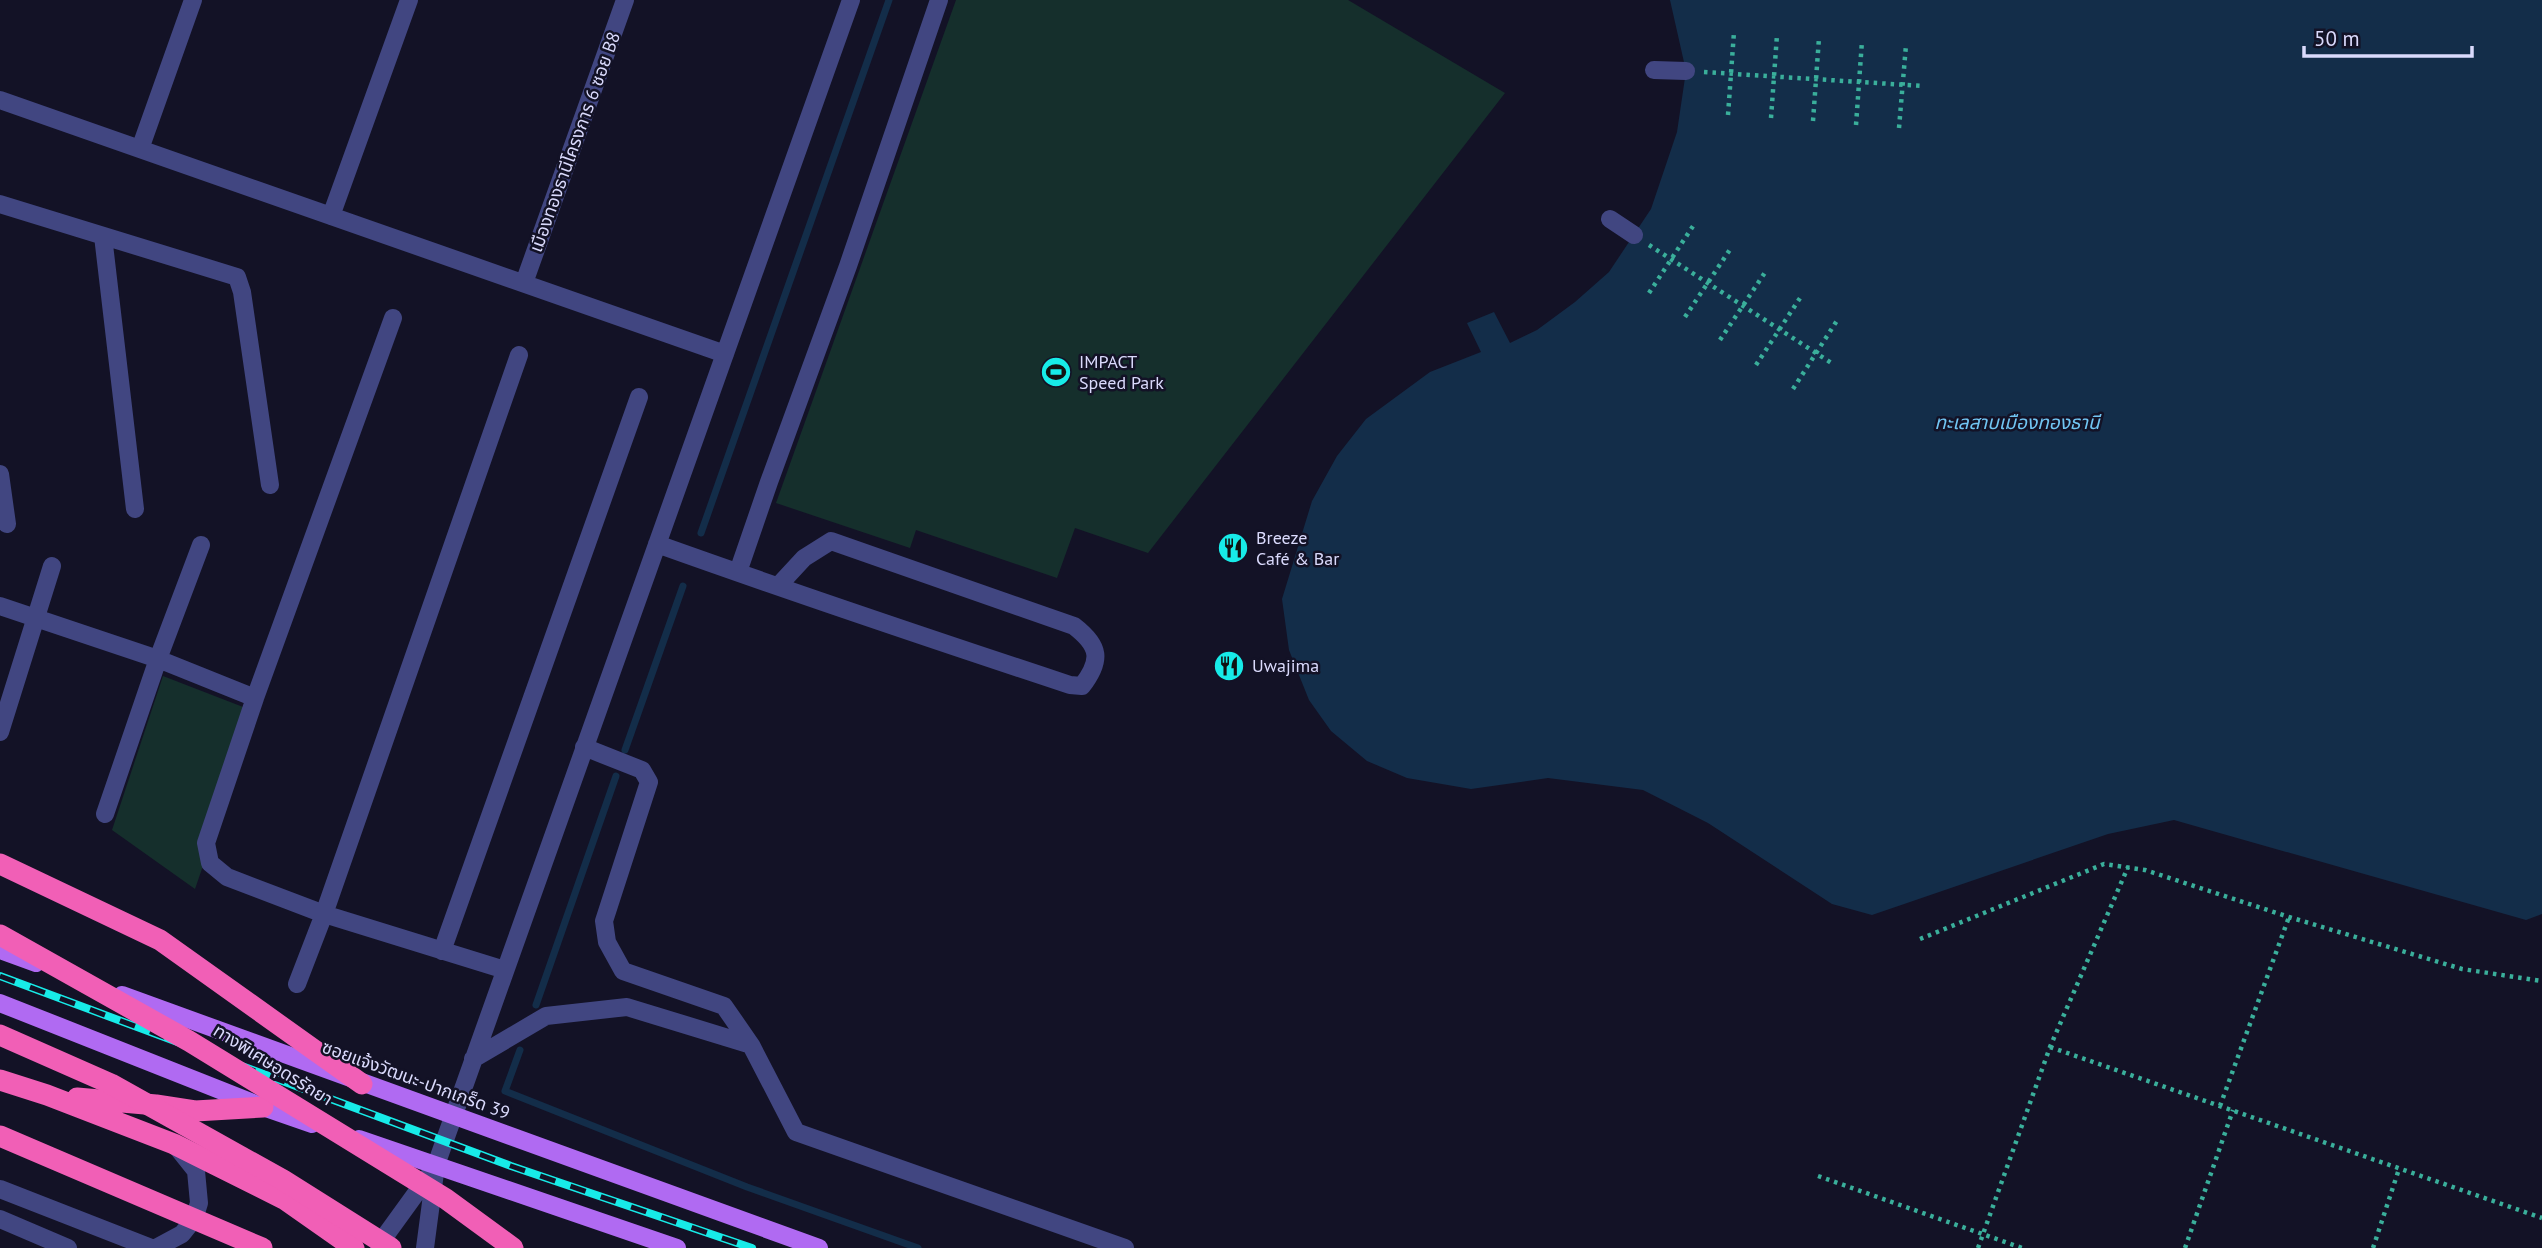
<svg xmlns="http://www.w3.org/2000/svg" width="2542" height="1248" font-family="'PT Sans','Noto Sans Thai',sans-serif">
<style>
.green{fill:#152f2c}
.water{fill:#132d49}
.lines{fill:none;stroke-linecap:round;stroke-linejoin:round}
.stream{stroke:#132d49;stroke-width:7}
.path{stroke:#3aaf9b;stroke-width:4.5;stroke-dasharray:3.5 5;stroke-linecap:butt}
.minor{stroke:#414681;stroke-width:18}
.major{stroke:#b06af2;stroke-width:18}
.highway{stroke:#f15fb6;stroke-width:21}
.rail-casing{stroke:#17ebe8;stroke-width:8}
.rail{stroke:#131226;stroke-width:5;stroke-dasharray:16;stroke-linecap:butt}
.highway-bridge{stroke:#f15fb6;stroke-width:21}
.labels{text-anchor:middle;stroke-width:5;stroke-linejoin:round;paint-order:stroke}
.street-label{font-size:18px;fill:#dadafc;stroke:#131226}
.poi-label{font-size:18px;fill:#dadafc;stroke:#131226;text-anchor:start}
.water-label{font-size:19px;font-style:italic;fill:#71c5f3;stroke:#131226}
</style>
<rect width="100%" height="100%" fill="#131226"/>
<path class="green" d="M956,0H1348L1505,93L1148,553L1075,528L1057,578L916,530L910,548L776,503Z
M163,676L256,712L195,889L112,830Z"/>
<path class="water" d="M1670,0H2542V914L2526,920L2174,820L2108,834L1872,915L1832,904L1708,823L1643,790L1548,778L1471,789L1407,778L1367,761L1331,731L1309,700L1289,650L1282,599L1312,501L1337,456L1366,419L1430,372L1481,352L1467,323L1494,312L1510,343L1537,330L1575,302L1609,272L1651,209L1677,132L1686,71Z"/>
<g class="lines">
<path class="stream" d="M701,533L889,0
M625,750L683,586
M536,1005L616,776
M520,1050L505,1091L747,1187L918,1248"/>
<path class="path" d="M1704,72L1923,86
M1728,115L1734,32
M1771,118L1777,35
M1813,121L1819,38
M1856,125L1862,41
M1899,128L1906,45
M1649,245L1833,364
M1649,293L1695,223
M1685,317L1731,248
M1720,340L1766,271
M1756,365L1802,295
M1793,389L1838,319
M1920,939L2104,864L2145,870L2289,917L2462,969L2542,981
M2050,1047L2542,1218
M2220,1106L2289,917
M1818,1176L2022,1248
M1978,1248L2050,1047L2128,867
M2185,1248L2233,1110
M2373,1248L2399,1169"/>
<path class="minor" d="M1654,70L1686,71
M0,100L725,354
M140,149L193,0
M0,204L237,277L242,292L270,485
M331,216L409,0
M1610,219L1634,235
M103,236L135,509
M524,283L625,0
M0,474L7,524
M657,544C794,593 931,639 1070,685L1082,686C1102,660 1100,646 1074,626L831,541L804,558L779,585
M738,572L769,482L848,266L939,0
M0,606L158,659L255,698L206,843L210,863L227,877L324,914L505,970
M255,698L393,318
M0,732L52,566
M584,747L642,770L649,782L604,921L607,942L623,971L724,1006L751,1045
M105,814L158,659L201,545
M442,951L639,397
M297,984L324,914L519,355
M473,1059L546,1016L627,1007L751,1045L796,1132L1125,1248
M0,1189L151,1248
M0,1219L68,1248
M156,1248L182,1234L194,1219L199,1203L196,1171L176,1146
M379,1248L388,1232L430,1174
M425,1248L436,1165L851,0"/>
<path class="major" d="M0,950L36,963
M122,995L819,1248
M0,1003L263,1107L312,1124
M359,1139L677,1248"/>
<path class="highway" d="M0,864L160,940L362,1084
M0,1080L47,1095L174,1144L284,1199L354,1248
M77,1098L156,1105L195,1111L263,1107"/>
<g class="rail-casing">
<path id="rail" d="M0,976L511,1166L752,1248"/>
</g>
<use href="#rail" class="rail"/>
<path class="highway-bridge" d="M0,935L189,1041L446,1199L513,1248
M0,1035L111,1084L283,1180L391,1248
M0,1136L262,1248"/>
</g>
<defs>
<g id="stadium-disc" transform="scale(1.575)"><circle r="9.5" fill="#17ebe8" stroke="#131226"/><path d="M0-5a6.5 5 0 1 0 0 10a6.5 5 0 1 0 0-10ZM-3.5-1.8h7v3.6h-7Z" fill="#111"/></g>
<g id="restaurant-disc" transform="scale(1.575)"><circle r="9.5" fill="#17ebe8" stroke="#131226"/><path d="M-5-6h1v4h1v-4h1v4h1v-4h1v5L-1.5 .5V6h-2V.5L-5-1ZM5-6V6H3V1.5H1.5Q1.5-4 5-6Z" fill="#111"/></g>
</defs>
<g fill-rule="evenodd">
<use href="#stadium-disc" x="1056" y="372"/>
<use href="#restaurant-disc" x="1233" y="548"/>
<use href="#restaurant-disc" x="1229" y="666"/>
</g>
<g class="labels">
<g class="street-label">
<text transform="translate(575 142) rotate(-70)" y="6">เมืองทองธานีโครงการ 6 ซอย B8</text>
<text transform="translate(273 1065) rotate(32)" y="6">ทางพิเศษอุดรรัถยา</text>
<text transform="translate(416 1080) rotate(20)" y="6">ซอยแจ้งวัฒนะ-ปากเกร็ด 39</text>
</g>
<g class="poi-label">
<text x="1079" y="368">IMPACT<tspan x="1079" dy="21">Speed Park</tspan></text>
<text x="1256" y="544">Breeze<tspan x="1256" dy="21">Café &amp; Bar</tspan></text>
<text x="1252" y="672">Uwajima</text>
</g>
<g class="water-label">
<text x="2017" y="429">ทะเลสาบเมืองทองธานี</text>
</g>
</g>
<path d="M2304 46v10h168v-10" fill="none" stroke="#dadafc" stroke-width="3.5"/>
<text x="2314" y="46" font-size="21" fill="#dadafc" stroke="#131226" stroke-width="5" paint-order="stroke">50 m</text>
</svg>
